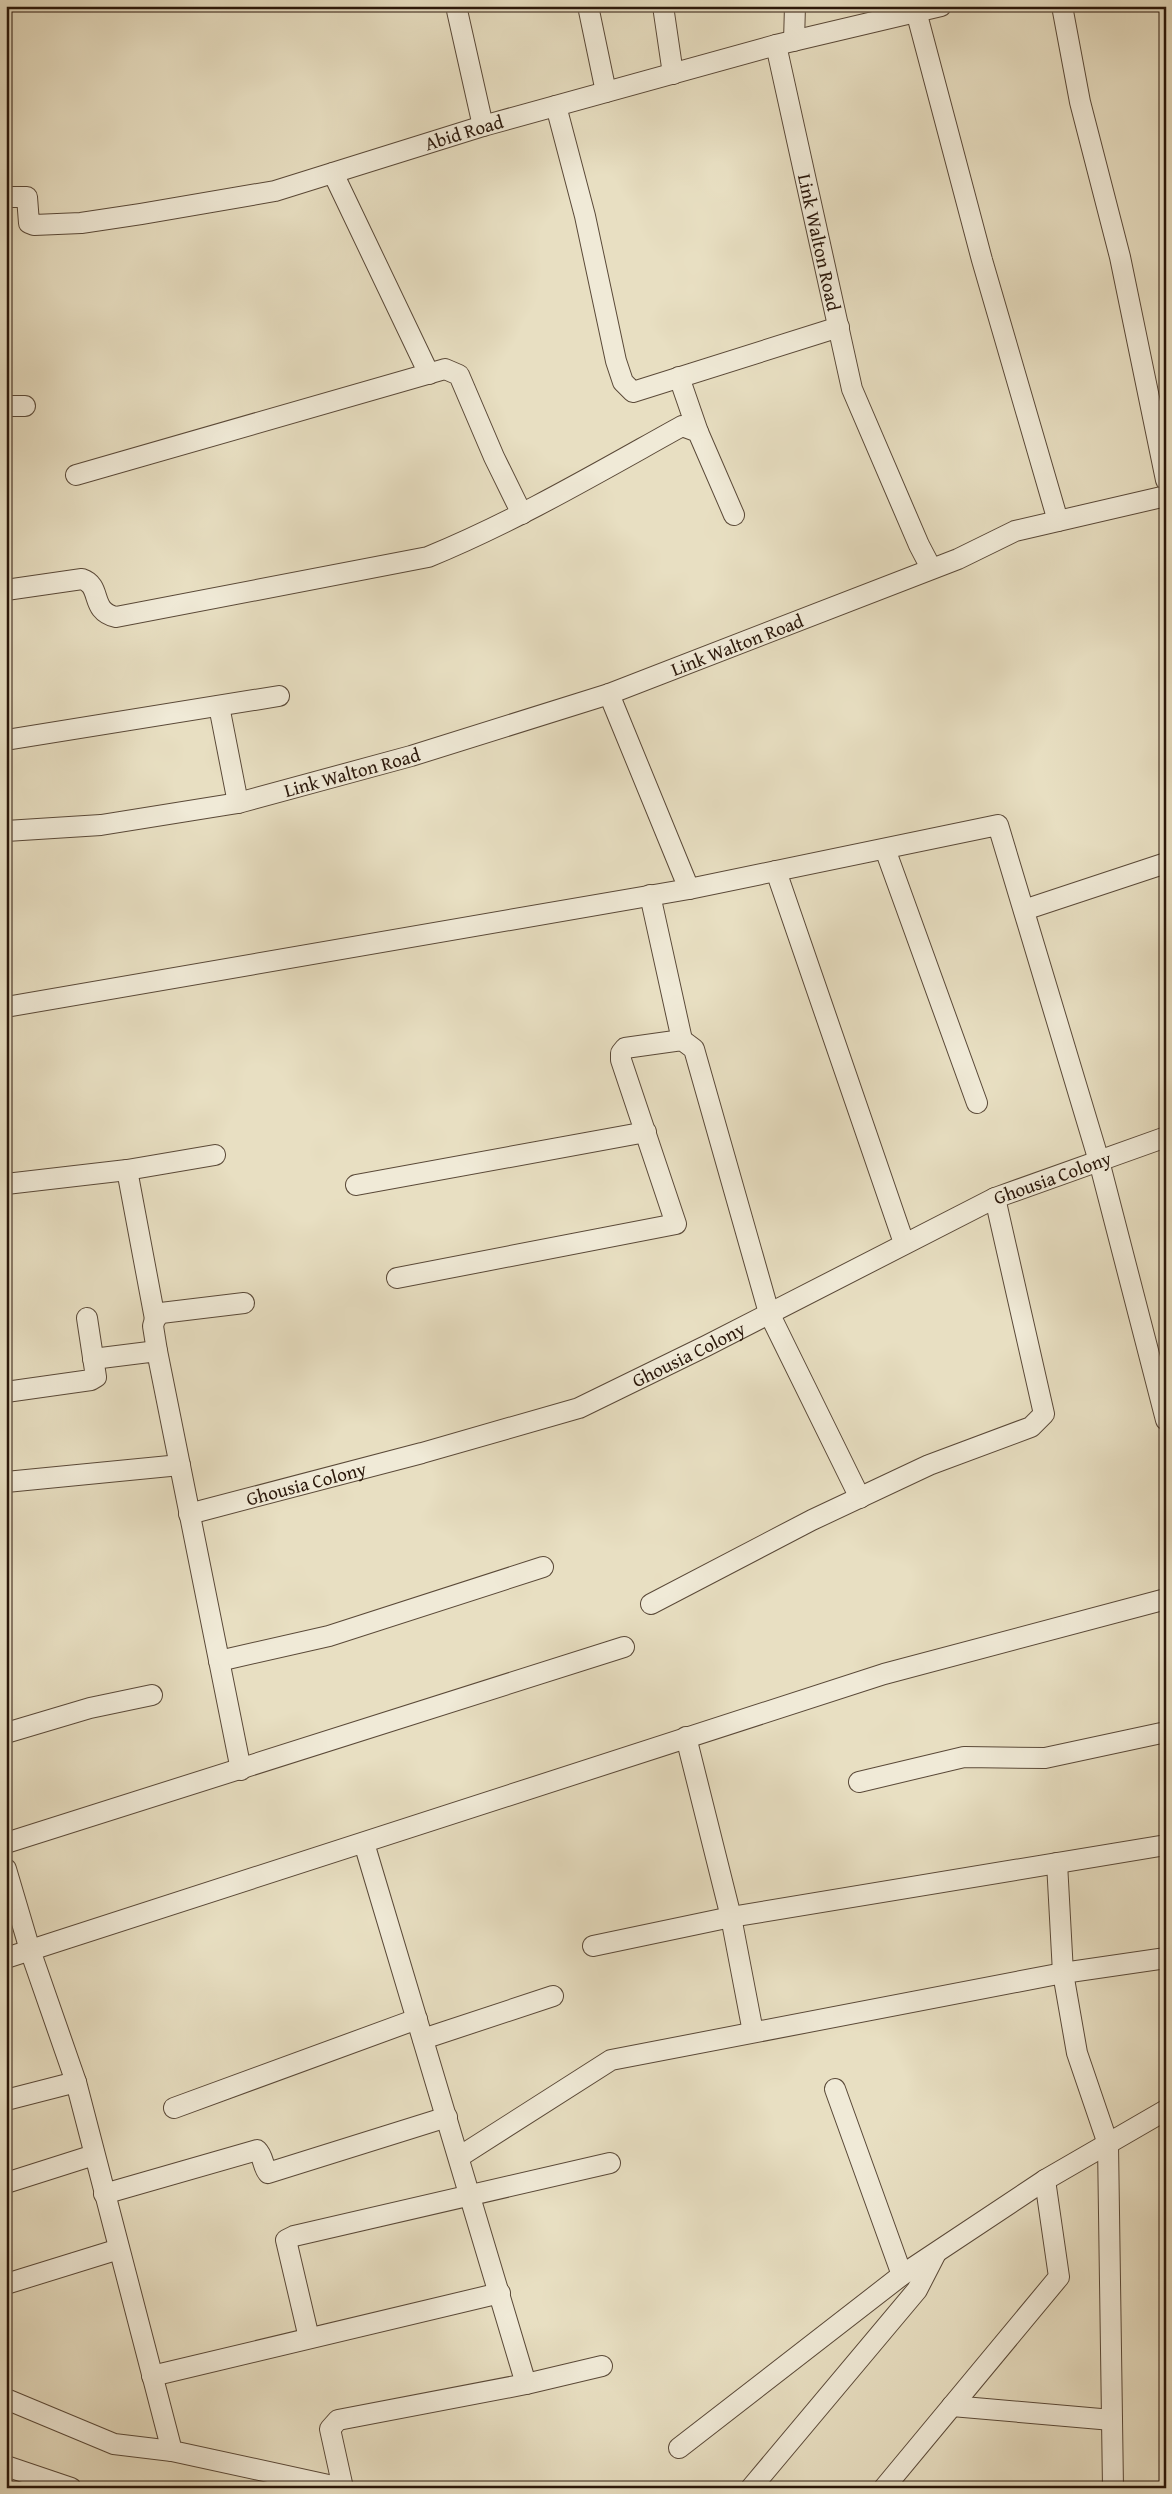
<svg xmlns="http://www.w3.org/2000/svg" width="1172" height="2494" font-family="'Gentium Book Plus',serif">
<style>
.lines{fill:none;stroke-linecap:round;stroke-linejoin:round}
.minor-casing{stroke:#5a4938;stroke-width:22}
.minor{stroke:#f0ead7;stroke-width:20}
.labels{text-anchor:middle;stroke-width:4;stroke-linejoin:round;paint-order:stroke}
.street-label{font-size:19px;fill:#2a170a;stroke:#f0ead7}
</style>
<rect width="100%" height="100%" fill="#e8dfc2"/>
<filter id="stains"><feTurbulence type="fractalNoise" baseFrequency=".004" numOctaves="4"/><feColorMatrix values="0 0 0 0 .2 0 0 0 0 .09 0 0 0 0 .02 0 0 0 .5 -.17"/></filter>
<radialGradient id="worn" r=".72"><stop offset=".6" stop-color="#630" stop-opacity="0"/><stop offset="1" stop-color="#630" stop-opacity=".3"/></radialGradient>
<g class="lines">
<g class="minor-casing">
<g id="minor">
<path d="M456,6L483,126"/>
<path d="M588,6L606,92"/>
<path d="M663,6L673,74"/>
<path d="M1062,6L1080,102L1120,257L1166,480"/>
<path d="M916,11L982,260L1058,521"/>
<path d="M794,41L795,6"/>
<path id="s1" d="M776,45L852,389L919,545L931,568"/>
<path d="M556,106L585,216L616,361L623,382L633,392L839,327"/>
<path d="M333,173L429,374"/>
<path id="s2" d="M6,197H27L29,223L34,225L81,223L141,214L275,191L483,126L776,45L941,6"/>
<path d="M679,377L698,432"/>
<path d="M6,406H25"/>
<path d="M76,475L445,369L459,375L494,457L522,514"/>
<path d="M6,590L82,579C103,586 89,611 116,617L428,557C516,521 599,472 682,426L698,432L734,515"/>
<path d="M609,694L689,889"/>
<path d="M219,706L238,803"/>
<path d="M6,740L279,696"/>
<path id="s3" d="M6,831L101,825L238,803L411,756L609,694L958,559L1015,531L1166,496"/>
<path d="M885,849L977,1103"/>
<path d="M776,871L904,1243"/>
<path d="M650,895L682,1040"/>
<path d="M1024,910L1166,863"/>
<path d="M6,1007L689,889L998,825L1099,1161L1166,1420"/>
<path d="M127,1170L155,1319"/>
<path d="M6,1184L127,1170L215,1155"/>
<path d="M356,1185L646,1132"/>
<path d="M397,1278L676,1224L621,1060V1053L625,1048L682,1040L694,1049L769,1313L860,1498"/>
<path d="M157,1351L153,1326L155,1319L161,1313L244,1303"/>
<path d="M93,1359L157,1351L241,1770"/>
<path d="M6,1392L91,1380L96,1377L87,1318"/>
<path d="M6,1482L180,1465"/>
<path id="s4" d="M189,1514L422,1453L579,1408L706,1346L995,1198L1166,1137"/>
<path d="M651,1604L812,1520L929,1465L1031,1427L1044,1414L995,1198"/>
<path d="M219,1661L329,1636L543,1567"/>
<path d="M6,1733L90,1708L152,1695"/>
<path d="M686,1737L731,1917L753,2032"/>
<path d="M859,1782L964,1757L1045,1758L1166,1732"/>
<path d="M6,1843L624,1647"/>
<path d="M364,1843L526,2384"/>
<path d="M1057,1863L1063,1973L1077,2053L1108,2144L1113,2488"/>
<path d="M6,1869L30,1950L76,2082L172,2451L342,2488"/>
<path d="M593,1946L731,1917L1166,1845"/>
<path d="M6,1958L884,1674L1166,1599"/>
<path d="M423,2039L553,1996"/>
<path d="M835,2089L902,2275"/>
<path d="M6,2100L76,2082"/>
<path d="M174,2108L417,2019"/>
<path d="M459,2157L611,2060L1063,1973L1166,1958"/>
<path d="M6,2183L94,2155"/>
<path d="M104,2194L257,2150C264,2157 262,2165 268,2173L447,2117"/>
<path d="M6,2284L119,2249"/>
<path d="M309,2338L286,2240L294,2236L610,2163"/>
<path d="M152,2376L500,2293"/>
<path d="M6,2399L114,2444L172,2451"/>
<path d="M952,2406L1112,2420"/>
<path d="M679,2448L902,2275L1045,2180L1166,2110"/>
<path d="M6,2466L71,2488"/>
<path d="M343,2488L330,2429L338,2420L526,2384L602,2366"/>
<path d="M751,2488L917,2290L935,2255"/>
<path d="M884,2488L1059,2277L1045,2180"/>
</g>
</g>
<use href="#minor" class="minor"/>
</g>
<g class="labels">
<g class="street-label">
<text dy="7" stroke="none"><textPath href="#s2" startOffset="494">Abid Road</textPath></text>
<text dy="7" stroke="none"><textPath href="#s1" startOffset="202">Link Walton Road</textPath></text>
<text dy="7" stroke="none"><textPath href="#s3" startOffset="758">Link Walton Road</textPath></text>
<text dy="7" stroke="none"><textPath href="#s3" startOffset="352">Link Walton Road</textPath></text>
<text dy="7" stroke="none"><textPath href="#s4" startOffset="931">Ghousia Colony</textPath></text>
<text dy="7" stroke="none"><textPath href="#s4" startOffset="526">Ghousia Colony</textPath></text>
<text dy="7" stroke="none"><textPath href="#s4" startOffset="121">Ghousia Colony</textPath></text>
</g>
</g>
<rect width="1172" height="2494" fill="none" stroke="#e8dfc2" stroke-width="25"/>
<rect x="8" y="8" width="1157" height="2479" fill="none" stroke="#2a170a" stroke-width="2.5"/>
<rect x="12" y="12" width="1147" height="2469" fill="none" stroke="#2a170a"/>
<rect width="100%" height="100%" filter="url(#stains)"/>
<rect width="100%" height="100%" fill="url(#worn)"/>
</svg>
